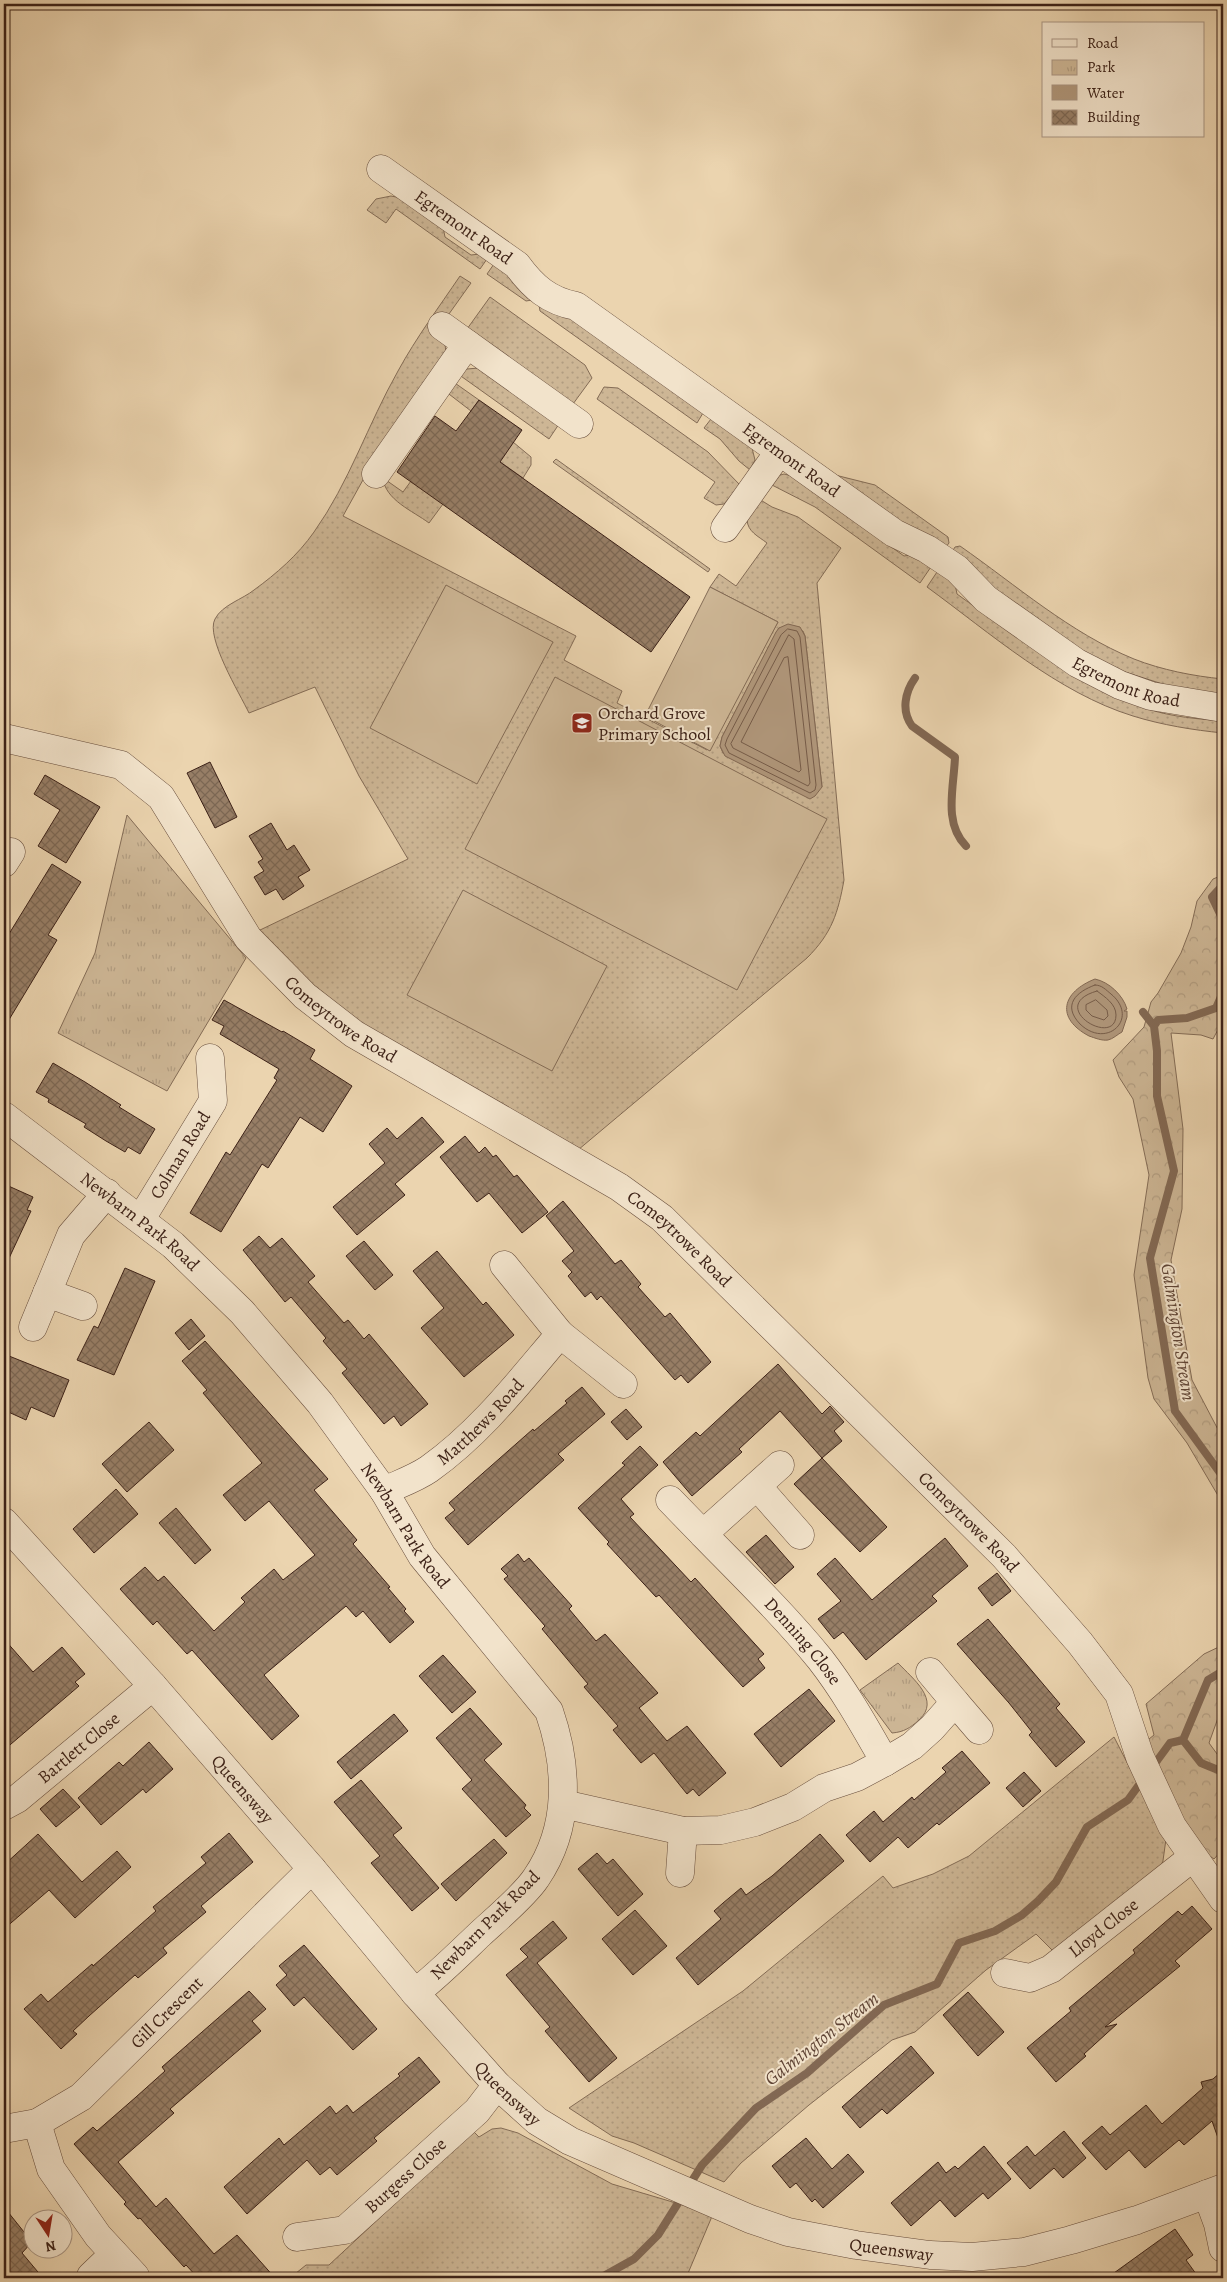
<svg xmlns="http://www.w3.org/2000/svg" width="1227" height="2282" font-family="Alegreya,serif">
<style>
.grass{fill:url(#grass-dots);stroke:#846c56;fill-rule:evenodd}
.forest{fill:url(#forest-crowns);stroke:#846c56}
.park{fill:url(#park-tufts);stroke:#846c56}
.pitch{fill:#cdb695;stroke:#846c56}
.water{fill:#b0977b;stroke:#826853}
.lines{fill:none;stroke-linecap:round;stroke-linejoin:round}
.shore{stroke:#765c49;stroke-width:1}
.stream{stroke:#826853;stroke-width:8}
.building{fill:url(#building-cross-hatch);stroke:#3c2117}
.minor-casing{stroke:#684e3d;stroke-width:29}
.minor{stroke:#f2e3cb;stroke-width:28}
.labels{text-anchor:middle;stroke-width:4;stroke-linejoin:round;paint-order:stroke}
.street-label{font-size:18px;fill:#3c2117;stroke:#f2e3cb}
.poi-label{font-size:18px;fill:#3c2117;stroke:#f2e3cb;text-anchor:start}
.water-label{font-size:19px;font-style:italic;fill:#5f4435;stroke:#f2e3cb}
</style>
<defs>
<pattern id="grass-dots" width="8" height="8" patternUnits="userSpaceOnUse" patternTransform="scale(1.25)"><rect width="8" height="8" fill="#cdb695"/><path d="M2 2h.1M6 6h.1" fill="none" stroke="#b19c80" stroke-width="1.8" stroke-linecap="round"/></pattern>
<pattern id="forest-crowns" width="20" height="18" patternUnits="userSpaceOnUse" patternTransform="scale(1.25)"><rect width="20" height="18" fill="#cdb695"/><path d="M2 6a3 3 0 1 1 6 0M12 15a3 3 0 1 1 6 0" fill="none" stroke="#b19c80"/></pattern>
<pattern id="park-tufts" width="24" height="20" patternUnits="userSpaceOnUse" patternTransform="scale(1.25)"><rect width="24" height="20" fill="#cdb695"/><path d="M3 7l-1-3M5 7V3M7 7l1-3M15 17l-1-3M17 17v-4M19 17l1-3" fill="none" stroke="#b19c80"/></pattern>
<pattern id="building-cross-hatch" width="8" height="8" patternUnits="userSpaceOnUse" patternTransform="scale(1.25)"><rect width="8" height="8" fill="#977e66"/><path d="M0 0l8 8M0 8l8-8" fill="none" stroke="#7c6753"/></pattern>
</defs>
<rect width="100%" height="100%" fill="#ebd4af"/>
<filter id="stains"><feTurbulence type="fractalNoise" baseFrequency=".004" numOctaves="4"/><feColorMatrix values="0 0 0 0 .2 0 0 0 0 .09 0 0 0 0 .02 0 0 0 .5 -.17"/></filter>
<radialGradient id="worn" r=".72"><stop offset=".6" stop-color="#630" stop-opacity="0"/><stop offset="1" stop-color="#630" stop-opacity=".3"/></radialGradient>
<path class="grass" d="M391,196L401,198L443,227L445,237L471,255L480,254L487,259L480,269L396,209L386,223L367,210L376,199Z
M494,264L536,293L532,300L526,301L487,274Z
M460,276L471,283L434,335L445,344L446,353L369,469L343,516L576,636L564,660L622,691L617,703L707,750L778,622L710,587L719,574L736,586L767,543C758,536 748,532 747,520L759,499L772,507L798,517L841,548L817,583L844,880C838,913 832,933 807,958L572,1155L369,1030L299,973L258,931L408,859L359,776L315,687L249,713C240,694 205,637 215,619C222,605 243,599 254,590C276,574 298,555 314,532C349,483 368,424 398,371C416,338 439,307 460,276ZM779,628L803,631L805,636L822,787L723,753L720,746L722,737Z
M490,297L585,365L592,378L573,404L467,329Z
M543,299L703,413L697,423L540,311L539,305Z
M479,368L559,424L549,439L458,374L467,369Z
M452,381L479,400L471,411L445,391Z
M604,387L618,388L708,452L740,485L724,504L716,505L704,498L715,482L597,399Z
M711,419L752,448L755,460L750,470L739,461L720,439L704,428Z
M513,442L531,457V465L523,478L499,461Z
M556,459L710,569L708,572L553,462Z
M784,474L792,476L904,556L924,553L935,561L920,583L815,507L770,484L777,476Z
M835,475L875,485L948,537L949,543L942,552Z
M383,478L403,492L411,481L443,504L429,523C413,511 385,500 383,478Z
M960,546C1016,585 1070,633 1134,659C1162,670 1193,676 1223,679V695L1172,687L1122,671L1081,650L949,557L955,547Z
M941,566L953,574L957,594C1018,638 1076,684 1148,709C1172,717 1199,719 1223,721V733C1193,730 1162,725 1133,716C1058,693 990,633 927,587Z
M1114,1737L1166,1839L1161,1875L1053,1951L1036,1934L986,1970L915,2032L892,2040L809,2105L741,2163L724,2182L634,2143L612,2136L569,2108L743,1991L883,1876L893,1888L933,1874L969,1856Z
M501,2128L518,2133L612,2184L713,2214L686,2278H290L306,2265H329L473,2131L479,2137L492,2129Z"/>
<path class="forest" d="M1223,875V1020L1213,1039L1201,1035L1171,1033L1183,1129L1182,1209L1171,1260L1192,1380L1223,1439V1504L1187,1443L1154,1399L1148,1378L1134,1275L1149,1175L1133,1099L1119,1077L1113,1060L1144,1027L1151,1002L1158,993L1181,953L1191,927L1197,901L1213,879Z
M1223,1645V1704L1209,1743L1223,1762V1849L1214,1859L1197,1847L1144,1743L1154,1735L1146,1704L1204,1654Z"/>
<path class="park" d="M127,815L246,958L167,1091L58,1033L95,953Z
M898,1663C913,1679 941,1700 919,1720C910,1728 904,1732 892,1733L860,1690Z"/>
<path class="pitch" d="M446,585L553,642L477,784L370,728Z
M710,587L778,622L710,751L645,716Z
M555,677L827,819L737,990L465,849Z
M463,890L607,966L552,1071L407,995Z"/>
<path class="water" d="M788,624L800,627L805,636L822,787L815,796L810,799L725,756L720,746L722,737L776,632L779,628Z
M1095,979C1109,982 1123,995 1127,1009L1124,1011H1127V1017L1122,1032C1118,1034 1113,1039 1108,1040C1102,1041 1095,1038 1089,1036C1055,1018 1062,992 1095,979Z"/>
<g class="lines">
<path class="shore" d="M788,629L797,631L800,637L816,785L815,790L810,793L729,753L725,745L727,739L781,635Z
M789,635L794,639L810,783L808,786L733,748L731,744Z
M788,657L801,770L799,772L741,742L784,658Z
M1095,985C1102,985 1106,990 1111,994C1140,1018 1107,1050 1080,1024C1062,1005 1076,992 1095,985Z
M1097,991C1105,997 1116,1004 1116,1015C1116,1049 1044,1006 1097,991Z
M1096,1000L1107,1010L1108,1016L1104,1020L1092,1016L1086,1010V1005Z"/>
<path class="stream" d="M915,678C905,692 901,711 912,726L955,757C954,787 943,823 966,846
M1223,885L1212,897L1223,920
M1223,992L1216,1008L1187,1018L1158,1020L1154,1026L1157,1051V1096L1174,1171L1150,1258L1175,1411L1223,1477
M1143,1012L1154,1026
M1183,1740L1201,1763L1223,1772
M1151,1769L1170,1743L1183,1740L1208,1680L1223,1671
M600,2278L634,2259L658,2235L702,2165L756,2108L807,2073L884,2005L937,1984L959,1943L995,1931L1022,1915L1038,1901L1056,1882L1087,1827L1128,1800L1144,1778"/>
</g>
<path class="building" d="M479,400L522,430L500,462L690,597L651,652L397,472L435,416L456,431Z
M210,762L237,817L215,828L187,773Z
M45,775L100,807L66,863L38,846L60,810L34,794Z
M271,823L287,850L294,845L310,870L298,877L304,886L283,900L276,889L265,895L254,877L264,871L258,862L263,859L249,836Z
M52,864L81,882L48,935L57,940L4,1028V942Z
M224,1000L282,1032L283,1031L315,1050L310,1059L352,1086L323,1132L300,1117L268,1168L262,1164L221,1232L190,1213L226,1152L230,1155L277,1080L274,1078L279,1069L220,1034L224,1026L212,1020Z
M53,1063L85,1082L121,1105L119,1107L155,1129L140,1154L128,1147L125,1152L106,1141L84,1127L86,1124L48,1102L49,1099L36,1092Z
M422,1117L444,1142L395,1184L405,1195L357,1235L333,1207L385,1163L369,1144L387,1128L397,1139Z
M465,1136L479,1153L485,1147L493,1157L496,1155L514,1177L517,1175L548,1212L522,1233L489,1193L477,1202L440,1157Z
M4,1184L33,1197L27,1210L31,1211L4,1269Z
M563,1201L615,1264L621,1260L641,1284L638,1287L665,1317L670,1313L711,1362L688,1383L681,1375L675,1380L601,1296L597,1300L591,1292L585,1297L568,1276L572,1272L562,1261L574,1251L546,1216Z
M259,1236L270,1248L282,1238L315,1276L308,1282L344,1323L348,1320L364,1339L369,1334L428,1404L401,1426L394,1416L384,1424L342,1373L347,1369L323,1341L326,1338L291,1297L285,1302L243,1250Z
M364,1241L393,1275L375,1290L346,1256Z
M437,1251L483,1305L486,1302L514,1335L464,1377L421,1328L444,1308L413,1271Z
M125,1268L155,1281L114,1375L77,1360L94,1326L98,1328Z
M191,1319L205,1336L189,1350L175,1333Z
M205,1341L328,1479L314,1490L357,1540L353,1544L390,1587L388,1588L406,1609L404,1611L414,1622L390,1643L363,1611L356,1617L346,1606L264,1675L299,1716L272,1740L192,1650L187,1654L157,1621L153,1625L120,1589L145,1567L158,1581L164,1576L214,1631L245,1602L241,1598L274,1569L283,1580L315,1555L269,1501L245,1521L223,1495L262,1463L203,1393L207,1390L182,1361Z
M4,1354L69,1380L54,1417L31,1407L26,1420L4,1410Z
M778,1364L822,1414L830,1406L844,1422L834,1431L842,1441L822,1458L780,1411L739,1449L742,1452L692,1496L663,1462L696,1432L700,1436Z
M582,1387L605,1414L558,1454L564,1460L468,1545L445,1518L455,1510L449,1503L533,1429L534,1431L567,1403L565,1401Z
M626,1409L642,1427L627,1440L611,1422Z
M149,1422L174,1450L127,1492L102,1464Z
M640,1446L658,1465L621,1499L634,1514L630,1517L691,1582L695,1578L764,1654L758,1659L765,1668L743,1687L659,1595L656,1597L607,1544L609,1542L578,1508L625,1465L622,1463Z
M822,1458L887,1527L860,1552L794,1484Z
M116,1489L138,1514L94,1553L73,1529Z
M176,1508L211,1550L195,1564L159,1523Z
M766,1535L794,1567L775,1584L746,1552Z
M945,1538L968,1566L932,1596L937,1601L866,1660L843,1632L834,1639L818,1619L841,1601L817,1574L835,1558L872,1600Z
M518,1554L524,1562L529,1558L572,1606L569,1609L596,1641L605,1634L658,1693L639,1708L667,1741L687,1726L726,1773L699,1796L693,1789L687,1794L654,1753L641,1763L613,1730L618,1726L584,1687L588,1684L542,1629L545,1626L504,1579L508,1576L501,1569Z
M997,1573L1011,1591L992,1606L978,1588Z
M988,1619L1060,1704L1056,1708L1085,1742L1056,1767L1029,1735L1032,1732L1009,1703L957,1644Z
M4,1639L33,1672L62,1647L85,1674L75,1682L79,1686L4,1750Z
M443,1655L476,1692L452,1713L419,1676Z
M809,1689L835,1721L781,1767L754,1734Z
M470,1708L502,1744L484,1760L526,1805L524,1808L531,1815L506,1837L462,1789L472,1780L436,1738Z
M394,1714L408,1731L351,1779L337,1762Z
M149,1742L173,1769L146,1793L143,1789L101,1825L78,1798L119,1762L123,1766Z
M962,1751L990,1783L939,1825L937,1823L908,1848L898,1837L870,1862L846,1835L874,1811L883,1822L912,1797L914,1800L946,1772L942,1768Z
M1024,1772L1041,1791L1023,1807L1006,1788Z
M361,1780L402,1828L393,1835L439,1888L412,1911L371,1863L380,1856L334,1802Z
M63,1789L80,1807L56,1827L40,1809Z
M229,1833L253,1862L201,1906L206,1912L163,1948L167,1953L138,1978L135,1975L89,2016L73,2031L77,2034L61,2049L24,2009L41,1994L48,2002L92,1964L93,1966L156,1911L153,1907L206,1863L201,1857Z
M38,1834L82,1882L117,1851L131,1867L75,1918L49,1890L4,1929V1865Z
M820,1834L844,1861L698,1985L676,1958L721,1919L714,1911L723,1903L741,1888L746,1895L772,1876Z
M494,1839L507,1853L456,1901L441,1884Z
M597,1853L607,1864L613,1859L643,1894L618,1916L578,1869Z
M1192,1906L1212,1929L1175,1961L1180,1966L1105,2027L1117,2024L1084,2054L1086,2056L1056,2082L1027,2048L1071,2011L1069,2008L1135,1953L1133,1950L1178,1911L1182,1915Z
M635,1910L667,1946L633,1975L602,1939Z
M553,1921L567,1938L537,1963L617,2058L589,2082L545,2031L550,2027L506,1975L528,1957L520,1949Z
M304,1945L377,2029L353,2050L304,1997L294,2006L276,1985L287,1975L279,1966Z
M249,1991L266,2009L252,2021L261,2031L170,2109L174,2113L118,2162L156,2207L166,2198L214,2254L237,2235L275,2278H198L186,2265L184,2267L140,2218L138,2219L124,2204L126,2202L74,2144L93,2127L97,2131L136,2097L165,2071L162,2067Z
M968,1992L1004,2032L978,2056L943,2015Z
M911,2046L934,2073L887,2114L882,2109L860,2128L842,2107Z
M419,2057L440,2082L374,2138L377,2141L337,2175L330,2167L320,2175L307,2160L247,2214L224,2187L279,2138L284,2145L330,2106L336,2114L347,2105L353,2113L400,2076L398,2074Z
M1223,2070V2137L1218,2138L1212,2121L1184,2145L1179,2140L1145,2168L1129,2150L1106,2170L1082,2143L1102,2126L1110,2135L1146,2105L1162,2124L1203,2088L1201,2082L1213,2079Z
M1064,2131L1086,2158L1063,2178L1054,2168L1030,2189L1007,2163L1027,2146L1035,2156Z
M806,2138L832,2169L848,2154L864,2172L823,2208L815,2199L812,2202L796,2183L790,2188L772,2166Z
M984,2146L1011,2179L988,2199L983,2193L955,2217L940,2200L911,2226L891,2203L938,2162L946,2173L955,2166L958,2169Z
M4,2207L32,2242L22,2253L43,2278H4Z
M1175,2229L1193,2255L1186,2260L1199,2278H1107Z"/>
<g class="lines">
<g class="minor-casing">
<g id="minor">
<path id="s1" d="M381,169L517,265C533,287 549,301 576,306L894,533L927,549L957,569L986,599L1077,663L1120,685L1151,696L1223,708"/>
<path d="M442,326L579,424"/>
<path d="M376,474L467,344"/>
<path d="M725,528L779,452"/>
<path id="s2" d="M4,738L121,765L161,797L248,938L305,996L354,1034L619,1187L662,1218L1004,1556L1080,1643L1119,1694L1140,1757L1172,1826L1223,1899"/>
<path d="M4,863L11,852"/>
<path id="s3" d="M4,1116L173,1245L242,1312L320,1403L384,1491L422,1556L549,1711C568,1766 571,1827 536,1878C525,1895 495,1920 480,1934C459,1954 438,1975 415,1993"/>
<path id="s4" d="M141,1219L213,1101L210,1058"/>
<path d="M47,1293L83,1306"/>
<path d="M33,1327L71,1235L107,1193"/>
<path d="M560,1334L623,1384"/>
<path id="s5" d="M780,1465L703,1534C743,1575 784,1615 820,1659C845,1691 865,1727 885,1762"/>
<path d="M757,1486L800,1535"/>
<path id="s6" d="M384,1491C399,1484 416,1478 429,1469C481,1432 519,1382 560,1334L504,1265"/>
<path d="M670,1500L703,1534"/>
<path id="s7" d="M4,1522L153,1686L312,1869L415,1993L497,2085L537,2121L570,2141L750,2219L788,2232L856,2245L930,2255L972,2257L1024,2252L1071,2240L1137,2220L1223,2188"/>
<path d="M930,1672L955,1702"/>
<path d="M563,1804L683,1831L721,1830L755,1822L793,1807L824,1788L857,1777L885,1762L912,1746L932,1728L955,1702L979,1730"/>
<path id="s8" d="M4,1806L17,1799L153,1686"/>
<path d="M680,1873L683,1831"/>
<path id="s9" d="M1005,1973L1030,1978L1051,1969L1193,1857"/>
<path d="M37,2123L51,2169L98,2236L135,2276"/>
<path id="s10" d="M4,2129L37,2123L81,2097L312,1869"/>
<path d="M1207,2194L1218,2224L1223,2248"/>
<path id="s11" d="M297,2237L345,2230L477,2111L497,2085"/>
<path d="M91,2276L114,2254"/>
</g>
</g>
<use href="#minor" class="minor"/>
</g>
<defs>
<g id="school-square" transform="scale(1.125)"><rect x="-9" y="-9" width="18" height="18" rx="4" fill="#8f2418" stroke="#f2e3cb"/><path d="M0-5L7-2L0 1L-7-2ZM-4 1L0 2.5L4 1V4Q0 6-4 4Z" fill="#fff"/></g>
</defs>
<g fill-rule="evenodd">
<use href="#school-square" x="582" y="723"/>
</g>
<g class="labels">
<g class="street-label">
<text dy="6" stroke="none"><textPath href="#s1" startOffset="101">Egremont Road</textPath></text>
<text dy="6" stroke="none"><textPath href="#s1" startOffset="505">Egremont Road</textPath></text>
<text dy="6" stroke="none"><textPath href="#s1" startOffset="910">Egremont Road</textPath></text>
<text dy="6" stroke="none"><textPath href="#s2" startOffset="461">Comeytrowe Road</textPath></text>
<text dy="6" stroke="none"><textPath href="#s4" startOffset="75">Colman Road</textPath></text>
<text dy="6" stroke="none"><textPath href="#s3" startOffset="172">Newbarn Park Road</textPath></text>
<text dy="6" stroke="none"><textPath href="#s2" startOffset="866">Comeytrowe Road</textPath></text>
<text dy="6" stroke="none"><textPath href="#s6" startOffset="120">Matthews Road</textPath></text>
<text dy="6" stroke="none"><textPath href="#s2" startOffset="1271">Comeytrowe Road</textPath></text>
<text dy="6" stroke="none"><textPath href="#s3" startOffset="578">Newbarn Park Road</textPath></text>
<text dy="6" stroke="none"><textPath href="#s5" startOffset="250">Denning Close</textPath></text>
<text dy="6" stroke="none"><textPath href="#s8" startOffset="95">Bartlett Close</textPath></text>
<text dy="6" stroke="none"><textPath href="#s7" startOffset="358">Queensway</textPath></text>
<text transform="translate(485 1925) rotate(-45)" y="6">Newbarn Park Road</text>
<text dy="6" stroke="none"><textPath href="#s9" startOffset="115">Lloyd Close</textPath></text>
<text dy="6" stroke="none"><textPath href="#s10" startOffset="205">Gill Crescent</textPath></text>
<text dy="6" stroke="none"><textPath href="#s7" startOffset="762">Queensway</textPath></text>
<text dy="6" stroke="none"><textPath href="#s11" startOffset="130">Burgess Close</textPath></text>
<text dy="6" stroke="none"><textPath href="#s7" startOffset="1182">Queensway</textPath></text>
</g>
<g class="poi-label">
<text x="598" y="719">Orchard Grove<tspan x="598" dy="21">Primary School</tspan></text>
</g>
<g class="water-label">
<text transform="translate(1179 1332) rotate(81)" y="7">Galmington Stream</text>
<text transform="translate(821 2038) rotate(-38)" y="7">Galmington Stream</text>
</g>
</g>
<rect width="1227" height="2282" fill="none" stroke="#ebd4af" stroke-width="20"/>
<rect x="5" y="5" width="1217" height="2272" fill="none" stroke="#3c2117" stroke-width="2.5"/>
<rect x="10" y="10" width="1207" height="2262" fill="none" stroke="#3c2117"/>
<rect x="1042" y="22" width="162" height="115" fill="#f2e3cb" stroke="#a99583"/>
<rect x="1052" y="39" width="25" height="8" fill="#f2e3cb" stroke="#a99583"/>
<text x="1087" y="48" font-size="15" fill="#3c2117">Road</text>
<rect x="1052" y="60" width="25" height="15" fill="url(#park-tufts)" stroke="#a99583"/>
<text x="1087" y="72" font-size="15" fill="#3c2117">Park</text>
<rect x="1052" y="85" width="25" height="15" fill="#b0977b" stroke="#a99583"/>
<text x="1087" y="98" font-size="15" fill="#3c2117">Water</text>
<rect x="1052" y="110" width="25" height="15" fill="url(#building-cross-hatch)" stroke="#a99583"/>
<text x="1087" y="122" font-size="15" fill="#3c2117">Building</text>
<g transform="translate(48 2234) rotate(168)"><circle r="24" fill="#f2e3cb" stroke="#a99583"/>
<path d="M0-4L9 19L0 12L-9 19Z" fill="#8f2418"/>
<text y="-8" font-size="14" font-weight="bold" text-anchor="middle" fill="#3c2117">N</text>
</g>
<rect width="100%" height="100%" filter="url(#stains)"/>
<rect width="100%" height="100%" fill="url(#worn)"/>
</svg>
